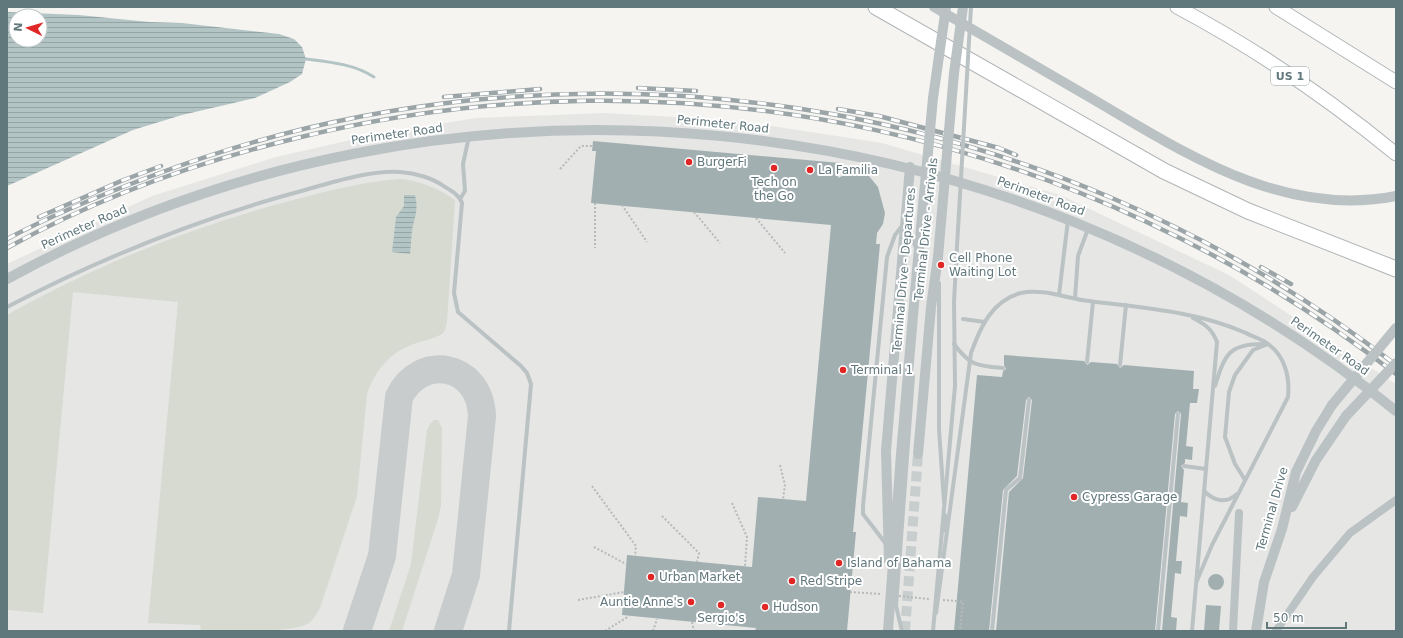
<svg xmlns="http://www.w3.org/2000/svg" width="1403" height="638" font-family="'DejaVu Sans',sans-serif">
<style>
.built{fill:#e6e6e5}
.green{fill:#d6dad1}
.water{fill:url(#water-rules);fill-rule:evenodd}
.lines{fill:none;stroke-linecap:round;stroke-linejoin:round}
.stream{stroke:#b3c4c5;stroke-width:3}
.taxiway{stroke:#c8cccc;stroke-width:28}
.building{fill:#a2afb1}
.tertiary-tunnel{stroke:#c8cece;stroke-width:10;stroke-dasharray:10 5;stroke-linecap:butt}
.primary-casing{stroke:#afb6b8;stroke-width:15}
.motorway-casing{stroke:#afb5b7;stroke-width:17}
.path{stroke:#b6babc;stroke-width:2;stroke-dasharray:2 2;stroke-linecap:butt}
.service{stroke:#bbc2c4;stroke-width:4}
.minor{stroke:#bbc2c4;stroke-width:8}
.tertiary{stroke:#bbc2c4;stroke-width:10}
.primary{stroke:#fff;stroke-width:13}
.motorway{stroke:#fff;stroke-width:15}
.rail-casing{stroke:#9ba5a8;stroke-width:4.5}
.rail{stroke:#fff;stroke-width:3;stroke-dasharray:9;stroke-linecap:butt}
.path-bridge{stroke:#b6babc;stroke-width:2;stroke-dasharray:2 2;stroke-linecap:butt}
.service-bridge{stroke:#bbc2c4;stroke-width:4}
.tertiary-bridge{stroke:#bbc2c4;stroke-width:10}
.poi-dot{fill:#e02726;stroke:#fff;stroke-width:1.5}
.labels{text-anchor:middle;stroke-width:4;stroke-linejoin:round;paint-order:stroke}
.shield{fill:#fff;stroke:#90a0a3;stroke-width:1}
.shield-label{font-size:11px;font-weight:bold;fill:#60777c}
.street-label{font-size:12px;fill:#60777c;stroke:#fff}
.poi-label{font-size:12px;fill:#60777c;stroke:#fff;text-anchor:start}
</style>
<defs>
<pattern id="water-rules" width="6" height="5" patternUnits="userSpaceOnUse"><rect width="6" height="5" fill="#b3c4c5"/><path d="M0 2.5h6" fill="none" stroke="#95a4a5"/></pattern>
</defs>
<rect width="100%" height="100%" fill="#f5f4f1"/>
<path class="built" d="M604,113L732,120L882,143L1060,195L1229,275L1396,384V631H7V264L152,196L276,157L377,134L476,118Z"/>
<path class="green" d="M402,179C422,182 438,188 455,200L447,322L445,330L442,334C432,340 420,341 409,346C388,354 374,373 367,394L357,496L320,608C317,613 314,619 309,623C293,634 223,630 201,630L200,625L148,623L178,302L73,292L43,613L7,610V315C97,264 197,225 297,199C332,190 366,181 402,179Z
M434,420H438L442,428L441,506L437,522L402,631H389L411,564L427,430L430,424Z"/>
<path class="water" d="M7,12L79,15L149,22L182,23L279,34L294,39L302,47L306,59L302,74L290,82L255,98L182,115L133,130L7,186ZM16,16H40V40H16Z
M404,195H415C419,211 414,218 412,231C411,239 411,247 410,254L392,252L396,217L404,206Z"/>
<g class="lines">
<path class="stream" d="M306,59C330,62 354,64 374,77"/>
<path class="taxiway" d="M357,631L382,556L399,397C420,353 480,363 482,416L466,575L448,631"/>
</g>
<path class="building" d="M593,141L840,163L838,178L857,169L869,176L878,187L885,213L883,224L877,233L876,244H880L853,532H856L847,631H755L756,628L622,615L627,555L752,567L758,497L806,501L831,225L591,203L596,151H592Z
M1004,355L1084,361L1087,365L1091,362L1117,364L1120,368L1124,365L1194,371L1193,389H1199L1197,403H1190L1186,446L1193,447L1192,460L1185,459V463L1181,466L1184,470L1181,502L1188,503L1187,517L1180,516L1176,561H1182L1181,574L1175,573L1171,617L1177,618L1176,631H1162L1181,414L1178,411L1175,414L1155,631H996L1009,492L1023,478L1032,400L1029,397L1026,400L1017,476L1003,490L989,631H954L977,375L1002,377L1003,371L1006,369L1004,365Z
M1208 582a8 8 0 1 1 16 0a8 8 0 1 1-16 0Z
M1206,605L1221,606L1219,631H1204Z"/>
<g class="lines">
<path class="tertiary-tunnel" d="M905,631L918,454"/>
<g class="primary-casing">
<path id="primary" d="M1177,7C1254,48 1328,98 1396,154
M1276,7L1396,82"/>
</g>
<g class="motorway-casing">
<path id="motorway" d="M876,7L1164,171L1248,211L1396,269"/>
</g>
<path class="path" d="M560,169L581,146H593
M595,203V248
M622,205L647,242
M694,212L720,243
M756,218L785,253
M780,465L785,485L783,499
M592,486L636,546L635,556
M732,503L747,537L745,566
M662,516L699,553L697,562
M594,547L626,564
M578,600L624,592
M956,601L963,602L960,631
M692,622L694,631
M605,631L629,616
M653,631L657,619"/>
<path class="service" d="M460,199L465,191L463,164L468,141
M908,229L916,248
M939,283V429L944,502
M1059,295L1068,220
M1075,298L1078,256L1088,229
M7,307C103,257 200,218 305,190C333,182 371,170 400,172C415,173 433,178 445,187C452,191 459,195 462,203L454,293L458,312L521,366L527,373L531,384L509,631
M963,319L985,322
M1087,362L1093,302
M1120,365L1126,305
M955,386L954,302L957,246
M1215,386C1225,353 1230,343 1266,344
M1184,466L1206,469
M1245,480L1235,464L1225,437L1229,392L1235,375L1253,350L1268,344
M1204,491C1214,501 1226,504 1237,494
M945,515L946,532
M886,544L863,514V506L887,257L895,235L902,226
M936,613L971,353C980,328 992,300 1021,293C1043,288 1068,299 1089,301C1143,308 1196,311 1246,333C1253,337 1262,339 1268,344C1285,356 1290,377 1288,397L1212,545L1196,583
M902,631L896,606L913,376
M992,631L1006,490L1020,478L1029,400
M1158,631L1178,414
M1192,631L1217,342C1212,329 1205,324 1193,318"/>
<path class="minor" d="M1233,631L1239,513
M1276,631L1313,577L1350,533L1396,500"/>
<path class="tertiary" d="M934,7C988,38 1042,70 1096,101C1188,155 1284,218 1396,196
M7,279C448,38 1007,95 1396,411
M886,451L910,167
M901,454L917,270
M918,454L931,307L938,257
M1292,507L1316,460L1346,416
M1256,631L1264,582L1282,529L1296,472L1316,431L1332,405"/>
<use href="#primary" class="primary"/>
<use href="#motorway" class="motorway"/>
<g class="rail-casing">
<path id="rail" d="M638,88L696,91
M444,97L540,89
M838,109L879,116L999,148L1016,155
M39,217L121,181L161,166
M7,239C52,215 101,195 149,177C568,17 1042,91 1396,365
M7,248C97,198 197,162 297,138C683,43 1082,132 1396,374
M1261,267L1291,284"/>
</g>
<use href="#rail" class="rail"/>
<path class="path-bridge" d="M850,592L881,594
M899,596L929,599
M943,600L956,601"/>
<path class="service-bridge" d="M957,246L971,7
M954,344C970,366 978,366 1003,368
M933,631L955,386"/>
<path class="tertiary-bridge" d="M938,257L954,73L963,7
M917,270L933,98L946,7
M1332,405L1396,328
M1346,416L1396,363
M886,451L889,561
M888,631L901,454"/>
</g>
<g class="poi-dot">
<circle cx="689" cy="162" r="4"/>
<circle cx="774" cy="168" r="4"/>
<circle cx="810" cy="170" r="4"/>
<circle cx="941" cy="265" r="4"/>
<circle cx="843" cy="370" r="4"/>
<circle cx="1074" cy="497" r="4"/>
<circle cx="839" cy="563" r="4"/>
<circle cx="651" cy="577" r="4"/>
<circle cx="792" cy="581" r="4"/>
<circle cx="691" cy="602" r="4"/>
<circle cx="721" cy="605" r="4"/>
<circle cx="765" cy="607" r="4"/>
</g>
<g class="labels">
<rect class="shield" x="1271" y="67" width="38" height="18" rx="3"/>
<g class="shield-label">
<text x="1290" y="80">US 1</text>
</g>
<g class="street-label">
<text transform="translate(723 124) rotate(6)" y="4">Perimeter Road</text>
<text transform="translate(397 134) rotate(-8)" y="4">Perimeter Road</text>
<text transform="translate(1041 196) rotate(20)" y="4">Perimeter Road</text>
<text transform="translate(84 227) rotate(-24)" y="4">Perimeter Road</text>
<text transform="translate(926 229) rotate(-84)" y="4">Terminal Drive - Arrivals</text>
<text transform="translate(904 270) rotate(-85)" y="4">Terminal Drive - Departures</text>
<text transform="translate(1330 346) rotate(35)" y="4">Perimeter Road</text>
<text transform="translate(1272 509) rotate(-74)" y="4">Terminal Drive</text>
</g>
<g class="poi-label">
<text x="697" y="166">BurgerFi</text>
<text x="818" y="174">La Familia</text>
<text x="774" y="186" text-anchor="middle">Tech on<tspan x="774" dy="14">the Go</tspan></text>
<text x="949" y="262">Cell Phone<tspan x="949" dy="14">Waiting Lot</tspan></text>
<text x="851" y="374">Terminal 1</text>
<text x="1082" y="501">Cypress Garage</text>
<text x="847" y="567">Island of Bahama</text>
<text x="659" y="581">Urban Market</text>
<text x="800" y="585">Red Stripe</text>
<text x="683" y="606" text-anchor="end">Auntie Anne's</text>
<text x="773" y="611">Hudson</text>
<text x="721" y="622" text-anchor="middle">Sergio's</text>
</g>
</g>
<rect width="1403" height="638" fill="none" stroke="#60777c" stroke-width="16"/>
<g transform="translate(28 28) rotate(275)"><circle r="19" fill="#ffffff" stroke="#bfc9cb"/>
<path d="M0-3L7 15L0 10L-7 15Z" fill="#e02726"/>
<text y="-6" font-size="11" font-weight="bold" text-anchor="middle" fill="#60777c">N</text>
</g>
<path d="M1267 622v6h79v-6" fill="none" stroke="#60777c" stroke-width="2"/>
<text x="1273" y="622" font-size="12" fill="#60777c" stroke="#ffffff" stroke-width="3" paint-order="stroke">50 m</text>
</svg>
